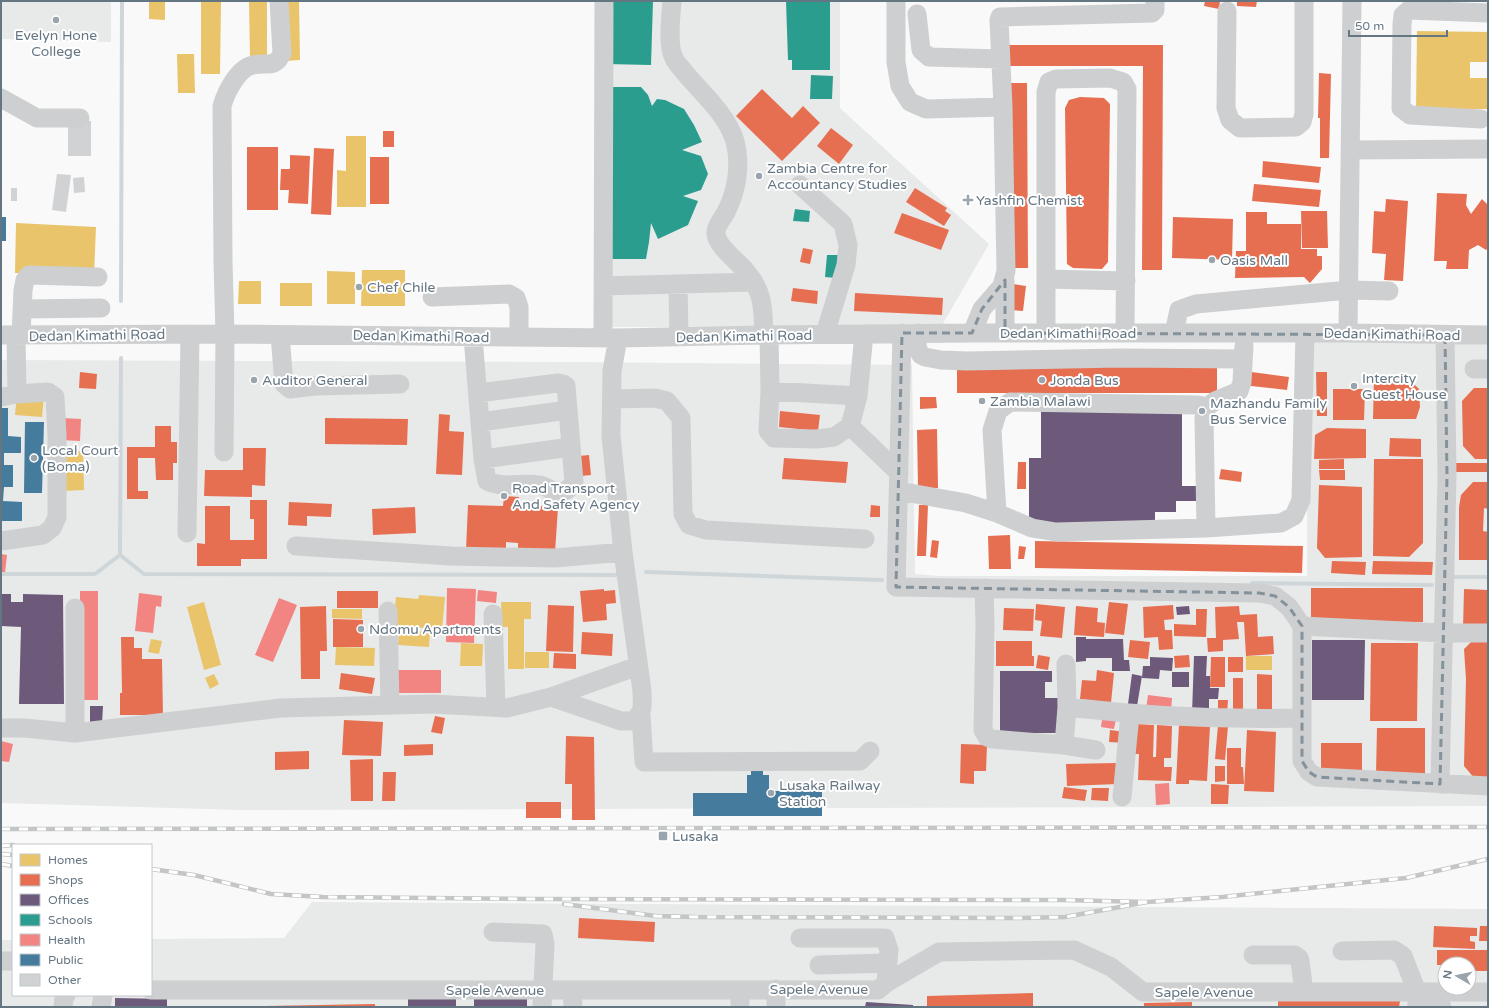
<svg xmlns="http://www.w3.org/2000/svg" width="1489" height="1008" font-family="'Varela Round',sans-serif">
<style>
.built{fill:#e8e9e9;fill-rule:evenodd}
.homes{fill:#e9c46a}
.shops{fill:#e76f51}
.offices{fill:#6d597a}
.schools{fill:#2a9d8f}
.health{fill:#f28482}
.public{fill:#457b9d}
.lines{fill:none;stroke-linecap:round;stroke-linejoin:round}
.stream{stroke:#ced6d9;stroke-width:4}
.building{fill:#d0d2d3}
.minor{stroke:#cecfd0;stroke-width:19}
.rail-casing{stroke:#c3c5c6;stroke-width:4.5}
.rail{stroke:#fff;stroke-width:3;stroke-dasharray:9;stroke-linecap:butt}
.marked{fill:none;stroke:#84929c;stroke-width:3;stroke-dasharray:8 5;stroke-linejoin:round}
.poi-dot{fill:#99a4ac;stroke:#fff;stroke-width:1.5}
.labels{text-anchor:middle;stroke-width:4;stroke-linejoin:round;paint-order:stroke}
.poi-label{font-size:14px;fill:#657683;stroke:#fff;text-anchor:start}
.street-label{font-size:14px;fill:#657683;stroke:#fff}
</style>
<rect width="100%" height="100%" fill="#f9f9f9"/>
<path class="built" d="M1,1H111V42L1,39Z
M599,1H840V108L989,244L941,327H607Z
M1488,328V806L241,810L1,803V360L572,362L912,365L915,574L940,576H1307V333Z
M312,902L1488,909V1007H1V940H13V995H151V939L284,938ZM1445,964H1469V988H1445Z"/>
<path class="homes" d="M149,1H165V20L149,19Z
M201,1H221L220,74H201Z
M249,1H267V57L250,58Z
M282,1H299L300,60L284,61Z
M1417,31L1488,32V62H1470V78H1487V70H1488V109H1416Z
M177,54H194L195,93H178Z
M346,136H366V207H337V170L346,171Z
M16,223L96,227L94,275L15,273Z
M362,270H405V306H361Z
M327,271L355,272V304H327Z
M239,281H261V304H238Z
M280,283H312V306H280Z
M17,395L44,397L42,417L15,415Z
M60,451H83L84,490L60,491Z
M419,595L445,597L442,630L393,625L396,597L418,599Z
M204,602L221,665L204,670L187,607Z
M501,602H531V619H524V669H508V627H502Z
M332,609H362V619L332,618Z
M399,630L430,632L429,647L398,645Z
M151,639L162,641L159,654L148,652Z
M461,643L483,644L482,666H460Z
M336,647L375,648L374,666L335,665Z
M525,652H549V668H525Z
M1246,656H1272V670H1246Z
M214,674L219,684L210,689L205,678Z"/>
<path class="shops" d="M1205,1H1220L1219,9L1204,6Z
M1237,1H1257L1256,7L1237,6Z
M1009,45H1163L1162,270H1142L1143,66H1009Z
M1319,73L1331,74L1329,158H1320V118H1318Z
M1009,83H1027L1028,268H1009Z
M762,89L792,118L803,106L820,123L782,161L736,116Z
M1080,97L1104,98L1110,104L1108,262L1102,269L1073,268L1067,264L1065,108L1069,100Z
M831,128L853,145L839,164L817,146Z
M383,131H394V147H383Z
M247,147H278V210H247Z
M314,148L334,149L331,215L311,214Z
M290,155L310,156L308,204L288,203L289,190H280L281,169H290Z
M370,157H389V204H370Z
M1263,161L1321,167L1319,183L1262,177Z
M1254,184L1321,190L1319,207L1252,201Z
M915,188L947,208L945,211L951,215L944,226L906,202Z
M1437,193L1467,194L1466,205L1471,214L1482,199L1488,205V248L1486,250L1478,245L1469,250L1468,269H1446L1447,261H1434Z
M1386,199L1408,201L1403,281L1384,280L1386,254L1372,253L1374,211L1385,212Z
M1301,211H1327L1328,248H1302Z
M1246,212H1267V224H1301V249H1317V256H1322V269L1310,283L1304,277L1235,278L1236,251H1246Z
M902,213L949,230L941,250L894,233Z
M1173,217L1233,219L1232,260L1172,258Z
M803,248L813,250L810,264L800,262Z
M1013,284L1026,286L1023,311L1010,310Z
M793,288L818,291L817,304L791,301Z
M855,293L943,298L942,315L854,311Z
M957,367H1217V393H957Z
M1244,371L1289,377L1287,390L1242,385Z
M80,372L97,374L96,389L79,388Z
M1316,372H1327V416H1317Z
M1374,378L1410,380L1419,389L1420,407L1416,419H1373Z
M1474,388H1488V459H1475L1463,446L1462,401Z
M1333,389H1365L1364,420H1333Z
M920,397H936L937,408L920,409Z
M780,411L820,415L818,431L779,427Z
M439,414L450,415L449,431L464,432L462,475L436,474Z
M325,418L408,419L407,445L325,444Z
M155,426H171V442H177V463H173V480H156L155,458H138V491H148V499H127V447H155Z
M1327,428L1366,429V458L1314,459L1315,435Z
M937,429L938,488H918L917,430Z
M1390,438L1421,439V457L1389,456Z
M243,448H266L265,486L252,485V497L204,496L205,470H243Z
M589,455L591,475L581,476L579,456Z
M784,458L848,462L846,483L782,479Z
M1344,459V469H1319V460Z
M1374,459H1423V543L1409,557L1373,556Z
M1018,462H1026V489H1017Z
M1455,463H1488V472H1455Z
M1221,469L1242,472L1241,482L1219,479Z
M1319,470H1345V480H1320Z
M1473,482H1488V509L1484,508L1483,531L1488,532V560H1459V507L1461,495Z
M1319,485L1362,487V557L1325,558L1317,548Z
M504,496L519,497L518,505L558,507L555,553L518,551V543L506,542V552L466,550L468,505L503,506Z
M250,500H267V559H241V566H197V543L205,544V506H230V540H254V519H250Z
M289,502L332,504L331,517L307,516V526L288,525Z
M871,505L880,506V517H870Z
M919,505H928L926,556H917Z
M415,507L416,533L373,535L372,509Z
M1010,535L1011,569H989L988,536Z
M932,540L939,541L937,558L930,557Z
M1035,541L1303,546L1302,573L1035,568Z
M1019,546L1026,547L1024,559H1018Z
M1332,561L1366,562L1365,575L1331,573Z
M1373,561L1433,562L1432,575L1372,574Z
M1311,588H1423V622L1311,621Z
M604,589V591L615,590L616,603L606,604L607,620L583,622L580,591Z
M1464,589L1488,590V629H1463Z
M337,591H378V608H337Z
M1109,602L1128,604L1124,635L1105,633Z
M1036,604L1065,607L1062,638L1040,636L1042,621L1035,620Z
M548,605L574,606L573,652L546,651Z
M1173,605L1174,619L1164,620L1165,630H1172L1173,649L1159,650L1158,637L1144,638L1143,607Z
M326,606L327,651H320V679H301L300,607Z
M1076,606L1098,608L1097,622L1105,623L1104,637L1074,635Z
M1239,606L1240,615L1257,614L1258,637L1273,636L1274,654L1246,656L1244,622H1237L1239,639L1223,640V651L1208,652L1207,638H1216L1215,607Z
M1004,608L1034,609L1033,631L1003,630Z
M1196,609H1207L1206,637L1174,636V624L1196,625Z
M333,619L363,620V647H333Z
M582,632L613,634L612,656L581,654Z
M121,637H134V648H142V659H162L163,715H120V693H122Z
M1474,639H1488V780L1475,779L1464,766L1466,679L1464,649Z
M1130,640L1150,642L1148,659L1128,657Z
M996,641H1032V656H1034V666H996Z
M1371,643H1418L1417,721H1370Z
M554,653L576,654V669L553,668Z
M1038,655L1050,657L1048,670L1036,668Z
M1189,655L1190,667L1175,668L1174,656Z
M1211,657H1225V687H1210Z
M1228,657H1243V672H1228Z
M1097,670L1114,673L1111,703L1080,699L1082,680L1096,681Z
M341,673L375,678L372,694L339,689Z
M1257,674L1272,675V716H1257Z
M1233,678H1243V714L1233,715Z
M1218,700H1228L1227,713H1218Z
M435,716L445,718L442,734L431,732Z
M344,720L383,722L381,756L342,755Z
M1134,724L1154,725L1153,757H1156L1157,725L1172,726L1171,758H1164V767H1172L1171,781L1138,780L1139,754H1134Z
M1179,724L1210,726L1207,781L1189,780V784H1176Z
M1218,725L1228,726L1225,760L1215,759Z
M1377,728H1425V774H1376Z
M1110,730L1126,732L1125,743L1109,742Z
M1247,730L1276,732L1274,792L1244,791Z
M566,736L594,737L595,820H572V784H565Z
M1321,743H1362V775H1321Z
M433,744V755L404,756V745Z
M961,744L987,745L986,771H974V784L960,783Z
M1227,748H1241V767H1243L1244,784H1227Z
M309,751V769L275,770V752Z
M373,759V801H351L350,760Z
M1117,763L1118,784L1067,786L1066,764Z
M1215,766H1225V781L1215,782Z
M383,772H396L395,801H382Z
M1211,784L1229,785L1228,804H1211Z
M1064,787L1087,790L1085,801L1062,798Z
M1092,788H1109L1108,801L1091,800Z
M526,802H561V818H526Z
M579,918L655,922L654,942L578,938Z
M1434,926L1477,928V936H1470V941L1475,942V949L1433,947Z
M1480,926H1488V941H1479Z
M1437,950H1487V971H1469V964H1445V971H1443V965H1437Z
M1033,993V1007H927V996Z
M1278,997L1400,1001L1399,1007H1278Z
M1192,1002V1007H1144V1003Z
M375,1004V1007H265V1006Z"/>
<path class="offices" d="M1041,411H1182V486H1199V501H1176V512H1155V526H1029V458H1041Z
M1,594H11V602H23V594L63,595L64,704H19L21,627L1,626Z
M1189,606L1190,614L1177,615L1176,607Z
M1076,637H1086V639H1123L1124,660H1129L1130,671H1112V658H1086V661L1076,662Z
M1312,640H1365L1364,700H1312Z
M1194,656H1207L1206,676H1210V688H1219L1218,699H1209V715L1192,714Z
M1150,657L1173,658L1172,671L1160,670L1159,679L1142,678L1143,666H1150Z
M1000,671H1052V682H1045V698H1064L1063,733H1000Z
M1172,672H1189V687H1172Z
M1132,674L1142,676L1137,706L1128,704Z
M90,706H103L102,724L90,723Z
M456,990V1007H408V995Z
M115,998L167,999V1007H115Z
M474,998L527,999V1007H474Z
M866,1002L913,1005V1007H865Z"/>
<path class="schools" d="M608,1H653L651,65L606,64Z
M786,1H830V70H792V60H788Z
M811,75L833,76L832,99H810Z
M611,87H641L648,95L652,106L657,99L665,100L684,109L694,125L702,142L682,150L701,156L708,174L701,190L683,196L698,201L688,225L658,239L651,223L649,242L646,259H612Z
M795,209L810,211L809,222L793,221Z
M827,255H838L836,278L825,277Z"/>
<path class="health" d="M62,418L81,419L80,441L61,440Z
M1,554L7,555L5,573L1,572Z
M447,588L476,589L474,643L446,642Z
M478,590L497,592L496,603L477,601Z
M80,591H98V700H80Z
M139,593L162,596L161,607L156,606L153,633L135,631Z
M279,598L297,605L273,662L255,655Z
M395,670H441V693H395Z
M1148,695L1172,698L1171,712L1146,709Z
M1103,712L1117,714L1114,729L1101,727Z
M1,741L13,744L9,762L1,761Z
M1169,783L1170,804L1156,805L1155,784Z"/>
<path class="public" d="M1,217H6V241H1Z
M1,408H8V436L21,437V453H4V465H13V487H4L3,501L22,502V521H1Z
M25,422H44L42,493H24Z
M751,770H763V775H769V791H822V816H693V793H747V775H751Z"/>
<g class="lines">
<path class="stream" d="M121,301L122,1
M120,555L121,358
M646,572L882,580
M1,574H95L120,555L144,574L616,575
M1451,577H1488
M1252,583L1432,585"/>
</g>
<path class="building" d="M68,120L91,121V156H68Z
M57,174L71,175L66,212L52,210Z
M84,177L85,192L74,193L73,178Z
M11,188H17V201H11Z"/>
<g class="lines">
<path class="minor" d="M672,1C671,16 667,46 674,58C676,64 682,68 685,73C702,93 725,113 734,138C741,161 738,188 727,210C724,217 715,226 716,234C717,246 737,261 744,269C750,276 756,284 759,293C764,305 763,321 764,335
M896,1V62L900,86L910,102L926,109L1003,107
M1227,11L1226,108L1230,120L1240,128L1296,127L1302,122L1304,114V1
M917,14L921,50L929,57L1001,59
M1,98L37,118H80
M1481,119L1410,115L1401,108L1402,24L1403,15L1409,10L1488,13
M1352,150L1488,149
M800,185L843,224L848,245L846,265L825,334
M1046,279L1126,281
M1005,280V333
M678,285L679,337
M603,286L754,282
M432,297L509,294L516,298L519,307V337
M22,309L101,308
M902,333L896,587L1259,593L1275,596L1289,607L1302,626V761L1309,772L1317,777L1488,786
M918,333L917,348L921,355L925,357L941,360L967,361L1120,358L1243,359
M972,333L982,309L1002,286L1006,271L1003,107L999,20L1000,17L1152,13L1155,10V1
M1046,333V92L1049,82L1056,79L1110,78L1123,82L1127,89L1125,333
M1174,333L1179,310L1196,304L1349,290L1389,291
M1348,333L1352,1
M1,335L225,334L618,338L764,335L972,333H1348L1488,335
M280,335L284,384L290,389L315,386L400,384
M769,335L770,391L768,431L774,438L816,439L834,437L850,426L858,396L864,334
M16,336L17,394
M21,336L23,290L25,280L29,275L98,277
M473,337L483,459L487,481C505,489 521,482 539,485C547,486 554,494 562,492C569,490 570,487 574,482L566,386L563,384L558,383L478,393
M603,338L604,1
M1474,369H1488
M770,391L858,396
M1,397L17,394L48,392L55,397L57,436V517L52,528L43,535L1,541
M612,399L655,398L667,401L681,418L683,514L689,525L706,530L865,539
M480,422L568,410
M850,426L899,473
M224,452L225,334L223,262L222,106C226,92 238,68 253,65C265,62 276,69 282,53L279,1
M483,459L571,447
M899,491L966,503L997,513L1032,528L1056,532L1206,528L1281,523L1294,516L1301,500L1305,333
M997,513L992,430L998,411L1010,402L1198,405L1207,407
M1206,528L1204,418L1207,407L1215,401L1239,391L1242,382L1244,346
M187,533L190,334
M296,546L451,556L555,558L623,552
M984,588L985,625L983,730L987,737L992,739L1064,745L1067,707C1145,716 1223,720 1302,718
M75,608V733
M388,611L390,705
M493,614L496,707
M1302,626L1443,633H1488
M1066,664L1067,707
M551,697L621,721H633C645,711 642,705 642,691L623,552L611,436L612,371L618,338
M641,715L644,762L860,761L870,751
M1,728H25L75,733L281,708L433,704L507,708L551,697L638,666
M1064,745L1096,750
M1440,784L1447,476L1445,335
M1122,797L1130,714
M493,932L543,934L545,944L542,1007
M800,938H885L889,950L886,983
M1342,951L1394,950L1403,956L1417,992V1007
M1253,955H1295L1299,958L1300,961L1304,992
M1,961H13
M819,965L887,963
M776,989V1007
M151,990H878L886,983L939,952L1074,950L1111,967L1143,992H1488
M572,990L573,1007
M63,1007L64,998L66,995
M101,1007L103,995
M740,1007V990
M1431,1007L1436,1006L1442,1007"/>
<g class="rail-casing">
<path id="rail" d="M1,829L1488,827
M1,846L13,845
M1,854L13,855
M1,864L13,866
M151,869L194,875L271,894L323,897L530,899L1063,900L1147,902
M564,904L656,916L695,917L1020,918L1065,917L1147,902L1222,897L1406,878L1488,859"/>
</g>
<use href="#rail" class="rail"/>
</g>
<path class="marked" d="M1005,280V333L1445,335L1447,476L1440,784L1317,777L1309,772L1302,761V626L1289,607L1275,596L1259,593L896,587L902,333H972L982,309Z"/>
<g class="poi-dot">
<circle cx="56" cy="20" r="4"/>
<circle cx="759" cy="176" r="4"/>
<path d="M966 194h4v4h4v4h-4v4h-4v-4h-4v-4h4z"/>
<circle cx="1212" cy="260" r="4"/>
<circle cx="359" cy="287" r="4"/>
<circle cx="254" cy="380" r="4"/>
<circle cx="1042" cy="380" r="4"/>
<circle cx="1354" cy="386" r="4"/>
<circle cx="982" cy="401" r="4"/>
<circle cx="1202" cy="411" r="4"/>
<circle cx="34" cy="458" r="4"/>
<circle cx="504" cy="496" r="4"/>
<circle cx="361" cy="629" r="4"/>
<circle cx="771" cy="793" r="4"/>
<rect x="658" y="831" width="10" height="10" rx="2"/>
</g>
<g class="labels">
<g class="poi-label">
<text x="56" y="40" text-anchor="middle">Evelyn Hone<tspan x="56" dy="16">College</tspan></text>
<text x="767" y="173">Zambia Centre for<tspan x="767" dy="16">Accountancy Studies</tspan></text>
<text x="976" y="205">Yashfin Chemist</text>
<text x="1220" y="265">Oasis Mall</text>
<text x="367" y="292">Chef Chile</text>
<text x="1362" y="383">Intercity<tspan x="1362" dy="16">Guest House</tspan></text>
<text x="262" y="385">Auditor General</text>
<text x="1050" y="385">Jonda Bus</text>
<text x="990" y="406">Zambia Malawi</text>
<text x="1210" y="408">Mazhandu Family<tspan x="1210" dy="16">Bus Service</tspan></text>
<text x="42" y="455">Local Court<tspan x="42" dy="16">(Boma)</tspan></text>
<text x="512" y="493">Road Transport<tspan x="512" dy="16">And Safety Agency</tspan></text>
<text x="369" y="634">Ndomu Apartments</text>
<text x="779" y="790">Lusaka Railway<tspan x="779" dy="16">Station</tspan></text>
<text x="672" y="841">Lusaka</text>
</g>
<g class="street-label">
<text x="1068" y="338">Dedan Kimathi Road</text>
<text transform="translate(1392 334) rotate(1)" y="5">Dedan Kimathi Road</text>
<text transform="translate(97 335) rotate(-1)" y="5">Dedan Kimathi Road</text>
<text transform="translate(421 336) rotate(1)" y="5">Dedan Kimathi Road</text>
<text transform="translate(744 336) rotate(-1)" y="5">Dedan Kimathi Road</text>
<text x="819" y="994">Sapele Avenue</text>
<text x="495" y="995">Sapele Avenue</text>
<text x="1204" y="997">Sapele Avenue</text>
</g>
</g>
<rect width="1489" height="1008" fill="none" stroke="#657683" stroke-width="4"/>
<rect x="12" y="844" width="140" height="152" fill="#ffffff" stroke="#c1c8cd"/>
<rect x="20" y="854" width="20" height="12" fill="#e9c46a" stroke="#c1c8cd"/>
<text x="48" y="864" font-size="12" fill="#657683">Homes</text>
<rect x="20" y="874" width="20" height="12" fill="#e76f51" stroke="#c1c8cd"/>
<text x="48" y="884" font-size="12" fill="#657683">Shops</text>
<rect x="20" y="894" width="20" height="12" fill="#6d597a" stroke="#c1c8cd"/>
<text x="48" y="904" font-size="12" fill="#657683">Offices</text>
<rect x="20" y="914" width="20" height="12" fill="#2a9d8f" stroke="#c1c8cd"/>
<text x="48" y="924" font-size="12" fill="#657683">Schools</text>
<rect x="20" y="934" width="20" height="12" fill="#f28482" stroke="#c1c8cd"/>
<text x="48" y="944" font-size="12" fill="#657683">Health</text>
<rect x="20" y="954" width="20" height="12" fill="#457b9d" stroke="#c1c8cd"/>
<text x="48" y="964" font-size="12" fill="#657683">Public</text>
<rect x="20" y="974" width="20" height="12" fill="#d0d2d3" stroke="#c1c8cd"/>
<text x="48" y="984" font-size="12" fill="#657683">Other</text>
<g transform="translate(1457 976) rotate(279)"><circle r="19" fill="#ffffff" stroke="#c1c8cd"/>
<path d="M0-3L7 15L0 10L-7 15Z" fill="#99a4ac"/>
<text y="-6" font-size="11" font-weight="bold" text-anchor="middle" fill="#657683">N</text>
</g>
<path d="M1349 30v6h98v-6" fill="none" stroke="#657683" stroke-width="2"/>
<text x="1355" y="30" font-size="12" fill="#657683" stroke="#ffffff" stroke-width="3" paint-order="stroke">50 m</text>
</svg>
